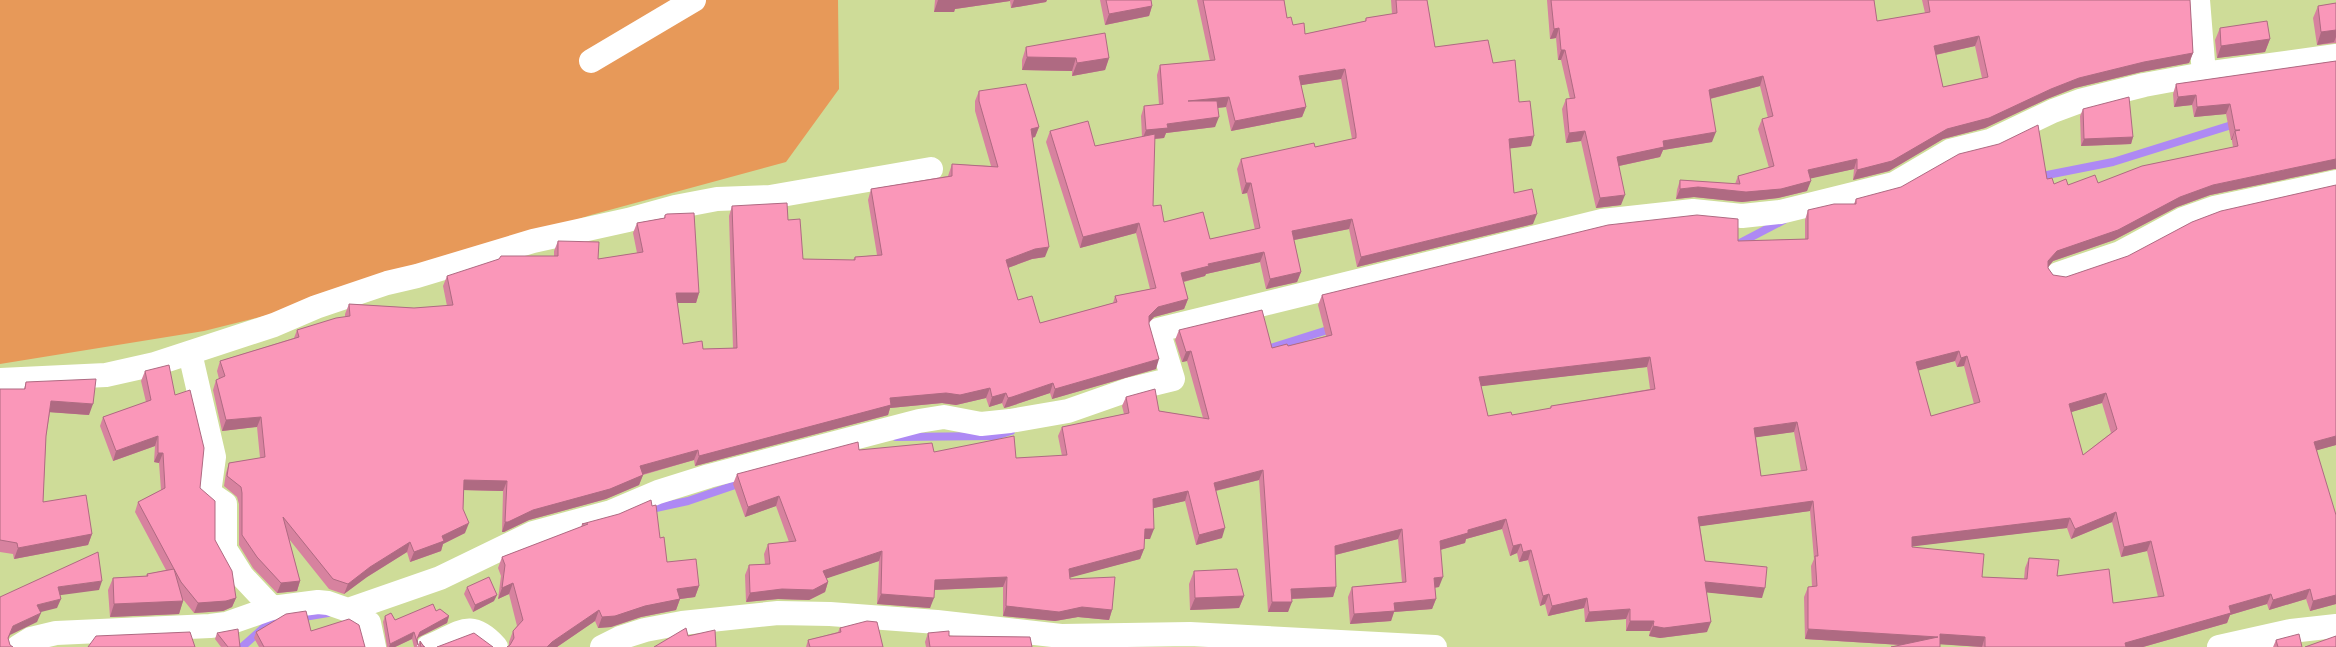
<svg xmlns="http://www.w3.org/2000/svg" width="2336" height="647" font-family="'PT Sans Narrow',sans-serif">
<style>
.green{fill:#e79959}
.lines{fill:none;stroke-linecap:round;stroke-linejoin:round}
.stream{stroke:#ae89f4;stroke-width:8}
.minor{stroke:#fff;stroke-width:24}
.wall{fill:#d7829f;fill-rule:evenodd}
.shaded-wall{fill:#af6a82}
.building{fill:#fa97b9;stroke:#af6a82;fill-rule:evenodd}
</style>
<rect width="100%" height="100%" fill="#cedc98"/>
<path class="green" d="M0,0H838L839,89L786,162L591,215L315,303L204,331L0,364Z"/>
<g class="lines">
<path class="stream" d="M2037,177L2113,162L2238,123
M1736,245L1784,220
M1264,350L1334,328
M896,437L995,436L1011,431
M647,510L688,501L744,482
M298,618L328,613
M242,647L270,622L281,620"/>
<path class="minor" d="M2198,0L2204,74
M591,61L694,0
M2058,274L2120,253L2183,219L2214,208L2336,182
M190,353L214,457L209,493L225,504V549L242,576L272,608L318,602L328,603L348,610L369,623L374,647
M0,380L106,375L155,364L274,325L316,307L387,283L417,276L533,241L628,220L675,207L717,199L770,197L931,169
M348,610L440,578L533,533L611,512L658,492L709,476L919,421L944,417L981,424L1010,421L1068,411L1128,390L1173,379L1158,330L1602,221L1693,211L1742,216L1780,212L1894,184L1950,151L1990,141L2053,111L2080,101L2144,85L2204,74L2336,56
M18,647L31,639L56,633L210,626L226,624L272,608
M428,647C459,635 469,617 496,647
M602,647L620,638L645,630L682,623L778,613L830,614L937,622L1061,636L1190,634L1435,647
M2219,647L2291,631L2336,626"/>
</g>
<path class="wall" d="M935,0H1047L1046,2L1011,8L1010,1L955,9L954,12H934Z
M1100,0H1151L1152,6L1149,16L1105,25Z
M1197,0H1284L1287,18L1293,25L1305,34L1365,21L1366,18L1392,14L1391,0H1427L1435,47L1493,63L1519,102L1531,146L1510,148L1514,193L1533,224L1357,267L1349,229L1294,240L1301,272L1297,282L1266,289L1260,262L1206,274L1205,276L1184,282L1188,299L1184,309L1154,317L1149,323L1156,369L1052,399L1050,393L1008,407L1004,408L1002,403L989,407L986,398L956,405L942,403L890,408L888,415L695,466L694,460L643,475L639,485L606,499L529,520L504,532H502L503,491L464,490L463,509L465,533L443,544L441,551L410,562L407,552L367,577L344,594L329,589L289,539L300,581L297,591L277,593L253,568L239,545V504L237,497L224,486L226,473L229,463L260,458L257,427L222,431L213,390L216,380L219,379L217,371L220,361L294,338L297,330L345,317V314L349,304L414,308L447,306L443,286L447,276L554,256V251L558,241L598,259L637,253L633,233L637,223L664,218L665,215L699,293L696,303H677L683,344L703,349L733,348L729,216L732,206L788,220L803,259L853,260L855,257L877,255L868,200L871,189L948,176L952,164L991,166L975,111V101L979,91L1039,127L1035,137L1032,138L1045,257L1032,259L1008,268L1018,300L1040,323L1113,303L1115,296L1150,289L1136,233L1080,248L1046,142L1050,131L1095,146L1142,137L1141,116L1144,106L1159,105L1157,75L1160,65L1210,61ZM1341,79L1352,139L1315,147L1241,159L1237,169L1242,194L1247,193L1255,230L1210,239L1164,222L1153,206L1154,139L1164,138L1166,133L1215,127L1218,108L1226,107L1231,131L1302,117L1306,107L1301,85Z
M1547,0H1874L1877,21L1925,13L1922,0H2190L2193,53L2189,63L2141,72L2075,88L2047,99L1985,128L1943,139L1889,171L1853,180L1854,169L1810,178L1807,191L1778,198L1742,202L1694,197L1676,199L1677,190L1680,180L1735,184L1738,176L1769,168L1758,129L1762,119L1768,118L1760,86L1710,99L1712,142L1663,150L1660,157L1619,166L1621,205L1596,208L1581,141L1566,143L1562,109L1566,99H1570L1561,60H1558L1556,38L1550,39ZM1975,46L1982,78L1943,87L1936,55Z
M2336,3V43L2317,45L2313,18L2318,6Z
M2220,28L2270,39L2265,52L2217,58L2215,40Z
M1026,47L1109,58L1105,70L1072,76V71L1022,70V60Z
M2336,61L2334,169L2210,195L2177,207L2114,240L2053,261L2048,267V268L2053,275L2336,445L2317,450L2336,604L2310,611L2306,599L2269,610L2267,604L2230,615L2227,623L2143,647H1982L1940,644L1901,645L1805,639L1804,597L1808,587H1812L1811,566L1814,559L1810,511L1700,526L1705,561L1762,598L1707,592V632L1660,638L1649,636L1650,631H1626V619L1585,622L1584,608L1548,616L1545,604L1540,606L1528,560L1519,562L1517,553L1510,556L1502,529L1466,539L1465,543L1440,550L1439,587L1435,588L1436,599L1432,609L1394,612L1391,621L1350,624L1348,597L1352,587L1402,582L1398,539L1335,555L1336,587L1333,597L1291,599L1288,612H1268L1259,480L1216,491L1222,538L1196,545L1185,501L1153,508L1150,539H1144V549L1140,559L1070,577V579L1112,610L1109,620L1078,617L1055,621L1003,616V587L934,590L930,608L877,604L879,561L826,578L828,582L825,592L809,600L778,599L746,602L745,575L749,565L765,564L764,554L768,544L789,542L776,506L745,517L733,484L737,474L859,450L934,452L1016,458L1062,456L1058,436L1062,427L1124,414L1122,406L1126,397L1159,411L1203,418L1187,361L1182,362L1175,340L1179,330L1272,348L1288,346L1326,336L1318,305L1322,295L1738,241L1805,239V220L1808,210L1854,204L1856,199L2047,179L2054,184L2068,185L2098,183L2233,147L2232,141V140H2231L2226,114L2194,117L2192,105L2174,107L2173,94L2176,84ZM1955,361L1957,367L1964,366L1974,404L1931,416L1918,370ZM1647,367L1650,389L1551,406L1550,409L1512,415L1488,416L1481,386ZM2102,403L2111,433L2083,455L2071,412ZM1794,432L1801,471L1761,476L1756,437ZM2112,522L2121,557L2147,551L2158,597L2113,603L2057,576L2029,558L2025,568L2024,579L1982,577L1912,547V546L2067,528L2071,539Z
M2083,109L2133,137L2131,144L2081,146L2080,116Z
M145,371L175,395L200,488L215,540L236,598L232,607L223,611L194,613L182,598L183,601L179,614L110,617L108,590L113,578L146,576L147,574L166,570L135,512L138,502L161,490L159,463L154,462L155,446L113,461L100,426L103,417L146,402L141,381Z
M26,382L89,415L50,412L46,436L43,502L92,534L88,545L14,559L13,554L0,552V389H24Z
M582,524L660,538L667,562L699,586L695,597L680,599L676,610L641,617L611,627L598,628L595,621L557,647H507L509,646V642L513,631L517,626L509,594L498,599L501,576L498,568L502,557L581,527Z
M1194,571L1244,596L1239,608L1190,610L1189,584Z
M467,587L494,601L473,612L464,594Z
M436,611L449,616L447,623L417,638V647H414L412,639L395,647H387L383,622L385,616L395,620Z
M840,628L883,647H806L808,640L838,632Z
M311,631L365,647H259L254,638L256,632Z
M217,633L240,647H221L215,639Z
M928,633L949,636L1032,647H926L925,642Z
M2276,640L2302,647H2273Z
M420,641L425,647H417Z"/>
<path class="shaded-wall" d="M938,0H1010V1L955,9L954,12H934Z
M1014,0H1047L1046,2L1011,8Z
M1152,6L1149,16L1105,25L1109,14Z
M1559,28L1556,38L1550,39L1554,29Z
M2336,30V37L2334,42L2317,45L2321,32Z
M1979,36L1975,46L1930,56L1934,46Z
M2270,39L2265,52L2217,58L2221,46Z
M1561,50H1565L1561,60H1558Z
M2193,53L2189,63L2141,72L2075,88L2047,99L1985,128L1943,139L1889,171L1853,180L1857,170L1947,129L2051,89L2079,78L2144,62Z
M1027,57L1076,58L1072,71L1022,70Z
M1109,58L1105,70L1072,76L1077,63Z
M1345,69L1341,79L1296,86L1299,76Z
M1763,76L1760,86L1705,100L1709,90Z
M2196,95L2192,105L2174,107L2178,97Z
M1229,97L1226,107L1185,111L1188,101Z
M2230,104L2226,114L2194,117L2197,107Z
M1306,107L1302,117L1231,131L1235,121Z
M1219,117L1215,127L1166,133L1164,138L1142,140L1146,130L1167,124Z
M1039,127L1035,137L1027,139L1031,129Z
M2235,130H2240L2235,131L2232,140H2231Z
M1585,131L1581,141L1566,143L1569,133Z
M1716,132L1712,142L1663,150L1660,157L1614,167L1617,157L1663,141Z
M1534,136L1531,146L1506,149L1509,139Z
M2133,137L2131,144L2081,146L2084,139Z
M1857,159L1854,169L1804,180L1808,170Z
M2336,159V169H2334L2210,195L2177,207L2114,240L2053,261L2045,271L2048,261L2057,251L2180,197L2213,185Z
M1811,181L1807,191L1778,198L1742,202L1694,197L1676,199L1680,189L1698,187Z
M1246,183H1251L1247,193L1242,194Z
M1625,195L1621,205L1596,208L1600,198Z
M1537,214L1533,224L1357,267L1361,257Z
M1352,219L1349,229L1289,241L1292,231Z
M1139,223L1136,233L1080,248L1083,237Z
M1049,247L1045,257L1032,259L1002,270L1006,260L1035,249Z
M1264,252L1260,262L1206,274L1205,276L1178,283L1181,273L1208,264Z
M1301,272L1297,282L1266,289L1270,279Z
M676,293H699L696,303H672Z
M1188,299L1184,309L1154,317L1145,326L1149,316L1158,307Z
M1191,351L1187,361L1182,362L1186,352Z
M1959,351L1955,361L1913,372L1916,362Z
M1967,356L1964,366L1957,367L1961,358Z
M1650,357L1647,367L1475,387L1479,377Z
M1159,359L1156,369L1052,399L1055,389Z
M1053,383L1050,393L1008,407L1004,408L1008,398Z
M990,388L986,398L956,405L942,403L890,408L888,415L695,466L699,456L890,398Z
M1006,393L1002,403L989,407L992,397Z
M2106,393L2102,403L2065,414L2069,404Z
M51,401L93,404L89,415L47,412Z
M261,417L257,427L222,431L226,420Z
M1797,422L1794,432L1751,438L1754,428Z
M158,436L155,446L113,461L116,451Z
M2336,436V445L2311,452L2314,442Z
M698,450L694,460L637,476L640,466Z
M158,453H163L159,463L154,462Z
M1263,470L1259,480L1210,492L1214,483Z
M643,475L639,485L606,499L529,520L504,532H502L505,522L533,510Z
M464,480L507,481L503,491L461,490Z
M1188,491L1185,501L1150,509L1153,499Z
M779,496L776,506L745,517L748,507Z
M1813,501L1810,511L1695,527L1698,517Z
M2116,512L2112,522L2071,539L2075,529Z
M2070,518L2067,528L1908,547L1912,537Z
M1506,519L1502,529L1466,539L1465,543L1436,551L1440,541L1468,530Z
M469,523L465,533L443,544L441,551L410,562L414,552L442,536Z
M1225,528L1222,538L1196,545L1199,535Z
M1145,529H1154L1150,539H1141Z
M1402,529L1398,539L1331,556L1335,546Z
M92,534L88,545L14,559L18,548Z
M2151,541L2147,551L2121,557L2124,547Z
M410,542L407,552L367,577L344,594L348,584L370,567Z
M1521,544L1517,553L1510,556L1513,546Z
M1144,549L1140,559L1065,579L1069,569Z
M1531,550L1528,560L1519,562L1523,552Z
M882,551L879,561L819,581L823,571Z
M1007,577L1003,587L931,590L935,580Z
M1443,577L1439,587L1430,588L1434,578Z
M102,581L99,590L54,596L58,587Z
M300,581L297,591L277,593L281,583Z
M828,582L825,592L809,600L778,599L746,602L750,593Z
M1705,582L1765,588L1762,598L1702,592Z
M513,583L509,594L498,599L502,588Z
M699,586L695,597L680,599L676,610L641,617L611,627L598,628L602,617L677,589Z
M1336,587L1333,597L1287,599L1291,589Z
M2310,589L2306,599L2269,610L2273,600Z
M881,594L934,598L930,608L877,604Z
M1549,594L1545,604L1540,606L1543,596Z
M2271,594L2267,604L2230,615L2227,623L2143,647H2124L2125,643L2229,606Z
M497,595L494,601L473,612L475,605Z
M2336,595V604L2310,611L2313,601Z
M1244,596L1239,608L1190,610L1195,598Z
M236,598L232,607L223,611L194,613L198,603Z
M1587,598L1584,608L1548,616L1552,606Z
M61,599L57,608L33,614L37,605Z
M1436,599L1432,609L1394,612L1391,621L1350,624L1354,614L1394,603Z
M183,601L179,614L110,617L114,604Z
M1272,602H1292L1288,612H1268Z
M1006,606L1082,607L1112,610L1109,620L1078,617L1055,621L1003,616Z
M1630,609L1626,619L1585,622L1589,612Z
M599,610L595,621L557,647H547L552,642Z
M41,613L37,622L10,635L4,647L13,626Z
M449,616L447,623L417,638L416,641L420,632Z
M1630,621H1654L1650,631H1626Z
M1711,622L1707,632L1660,638L1649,636L1653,626Z
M1808,629L1938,637L1934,647L1805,639Z
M414,632L412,639L395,647H389L390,644Z
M1940,634L1985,637L1982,647L1936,644Z"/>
<path class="building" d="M1106,0H1151L1152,6L1109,14Z
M1203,0H1284L1287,18L1291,17L1293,25L1304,23L1305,34L1366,21V18L1397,13L1396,0H1427L1435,47L1488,40L1493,63L1515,60L1519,102L1530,101L1534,136L1509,139L1514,193L1532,189L1537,214L1361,257L1352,219L1292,231L1301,272L1270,279L1264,252L1208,264L1209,266L1181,273L1188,299L1158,307L1149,316V324L1159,359L1055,389L1053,383L1012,397L1008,398L1006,393L992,397L990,388L960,395L946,393L890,398L891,405L699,456L698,450L640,466L643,475L610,489L533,510L508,522H505L507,481L464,480L463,509L469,523L442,536L444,541L414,552L410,542L370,567L348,584L333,579L283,517L300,581L281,583L257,557L242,535V493L241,487L227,476L229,463L265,457L261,417L226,420L216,380L225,376L220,361L299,337L297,330L336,318L350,316L349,304L414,308L453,305L447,276L499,259L501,256H558V241L599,242L598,259L643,252L637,223L665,218V215L667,214L694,213L699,293H676L683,344L702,341L703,349L737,348L732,206L787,203L788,220L800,219L803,259L855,260V257L882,255L871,189L952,176V164L998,167L979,101V91L1026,84L1039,127L1031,129L1049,247L1035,249L1006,260L1018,300L1032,296L1040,323L1117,302L1115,296L1156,288L1139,223L1083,237L1050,131L1088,121L1095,146L1155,134L1153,206L1161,205L1164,222L1203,212L1210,239L1260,228L1251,183H1246L1241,159L1314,143L1315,147L1356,138V134L1345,69L1299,76L1306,107L1235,121L1229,97L1188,101H1217L1219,117L1167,124L1168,128L1146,130L1144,106L1163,104L1160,65L1215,60Z
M1551,0H1874L1877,21L1930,12L1928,0H2190L2193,53L2144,62L2079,78L2051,89L1989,118L1947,129L1892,161L1857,170V159L1808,170L1811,181L1781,189L1746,192L1698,187L1680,189V180L1740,184L1738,176L1774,166L1762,119L1773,116L1763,76L1709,90L1716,132L1663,141L1664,147L1617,157L1625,195L1600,198L1585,131L1569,133L1566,99L1575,98L1565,50H1561L1559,28L1554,29ZM1979,36L1988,77L1943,87L1934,46Z
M2336,3V30L2321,32L2318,6Z
M2267,21L2270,39L2221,46L2220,28Z
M1105,33L1109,58L1077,63L1076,58L1027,57L1026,47Z
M2336,61V159L2213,185L2180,197L2118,230L2057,251L2048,261V268L2053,275L2066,277L2128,256L2192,222L2221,211L2336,185V436L2314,442L2336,515V595L2313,601L2310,589L2273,600L2271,594L2229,606L2231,613L2125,643L2126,647H1985V637L1940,634V647H1891L1938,637L1808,629V587L1817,586L1815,556H1818L1813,501L1698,517L1705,561L1767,567L1765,588L1705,582L1711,622L1664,628L1653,626L1654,621H1630V609L1589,612L1587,598L1552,606L1549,594L1543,596L1531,550L1523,552L1521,544L1513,546L1506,519L1468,530V533L1440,541L1443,577L1434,578L1436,599L1394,603L1395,611L1354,614L1352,587L1406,582L1402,529L1335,546L1336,587L1291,589L1292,602H1272L1263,470L1214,483L1225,528L1199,535L1188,491L1153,499L1154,529H1145L1144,549L1069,569L1070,579L1115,577L1112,610L1082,607L1059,612L1006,606L1007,577L935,580L934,598L881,594L882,551L823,571L828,582L813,590L782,589L750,593L749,565L770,564L768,544L796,541L779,496L748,507L737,474L858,442L859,450L932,443L934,452L1014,436L1016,458L1067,455L1062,427L1129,413L1126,397L1155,389L1159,411L1209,419L1191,351L1186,352L1179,330L1262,310L1272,348L1287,344L1288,346L1332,335L1322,295L1608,225L1697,215L1738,219V241L1808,239V210L1834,204H1856V199L1901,187L1959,154L1999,144L2038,125L2047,179L2052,178L2054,184L2066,179L2068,185L2095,175L2098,183L2142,166L2238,146L2235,131L2240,130H2235L2230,104L2197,107L2196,95L2178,97L2176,84ZM1959,351L1961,358L1967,356L1980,402L1931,416L1916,362ZM1650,357L1655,389L1551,406V408L1512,415L1511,412L1488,416L1479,377ZM2106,393L2117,429L2083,455L2069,404ZM1797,422L1807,470L1761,476L1754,428ZM2116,512L2124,547L2151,541L2164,596L2113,603L2109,569L2057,576L2059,560L2029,558L2027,579L1982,577L1984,554L1912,547V537L2070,518L2075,529Z
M2129,97L2133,137L2084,139L2083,109Z
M169,365L175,395L190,390L204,448L200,488L215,501V540L232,571L236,598L226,601L198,603L181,582L138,502L165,488L163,453H158V436L116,451L103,417L151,400L145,371Z
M96,379L93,404L51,401L46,436L43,502L86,495L92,534L18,548L17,543L0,540V389H25L26,382Z
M651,500L652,506L656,505L660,538L664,537L667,562L696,559L699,586L677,589L680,599L645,606L615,616L602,617L599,610L552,642L547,647H507L510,645L514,638L513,631L523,620L513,583L502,588L505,565L502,557L588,524H582L619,514Z
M98,552L102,581L58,587L61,599L37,605L41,613L13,626L8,638L10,645L13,647H0V597Z
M174,569L183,601L114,604L113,578L148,576L147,574Z
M1237,569L1244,596L1195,598L1194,571Z
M489,577L497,595L475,605L467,587Z
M433,604L436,611L440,609L449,616L420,632L417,639L418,645L414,632L390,644L385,616L391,613L395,620Z
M306,611L311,631L349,619L359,625L365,647H264L256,632L286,614Z
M867,621L877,622L883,647H810L808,640L841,632L840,628Z
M686,628L688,636L715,630L716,647H654Z
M238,629L240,647H228L217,633Z
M949,631V636L1030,637L1032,647H930L928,633Z
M190,632L195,647H88L96,636Z
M474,633L493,647H437Z
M2299,634L2302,647H2278L2276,640Z
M2336,636V647H2305Z
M420,641L424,647H425H421Z"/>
</svg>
